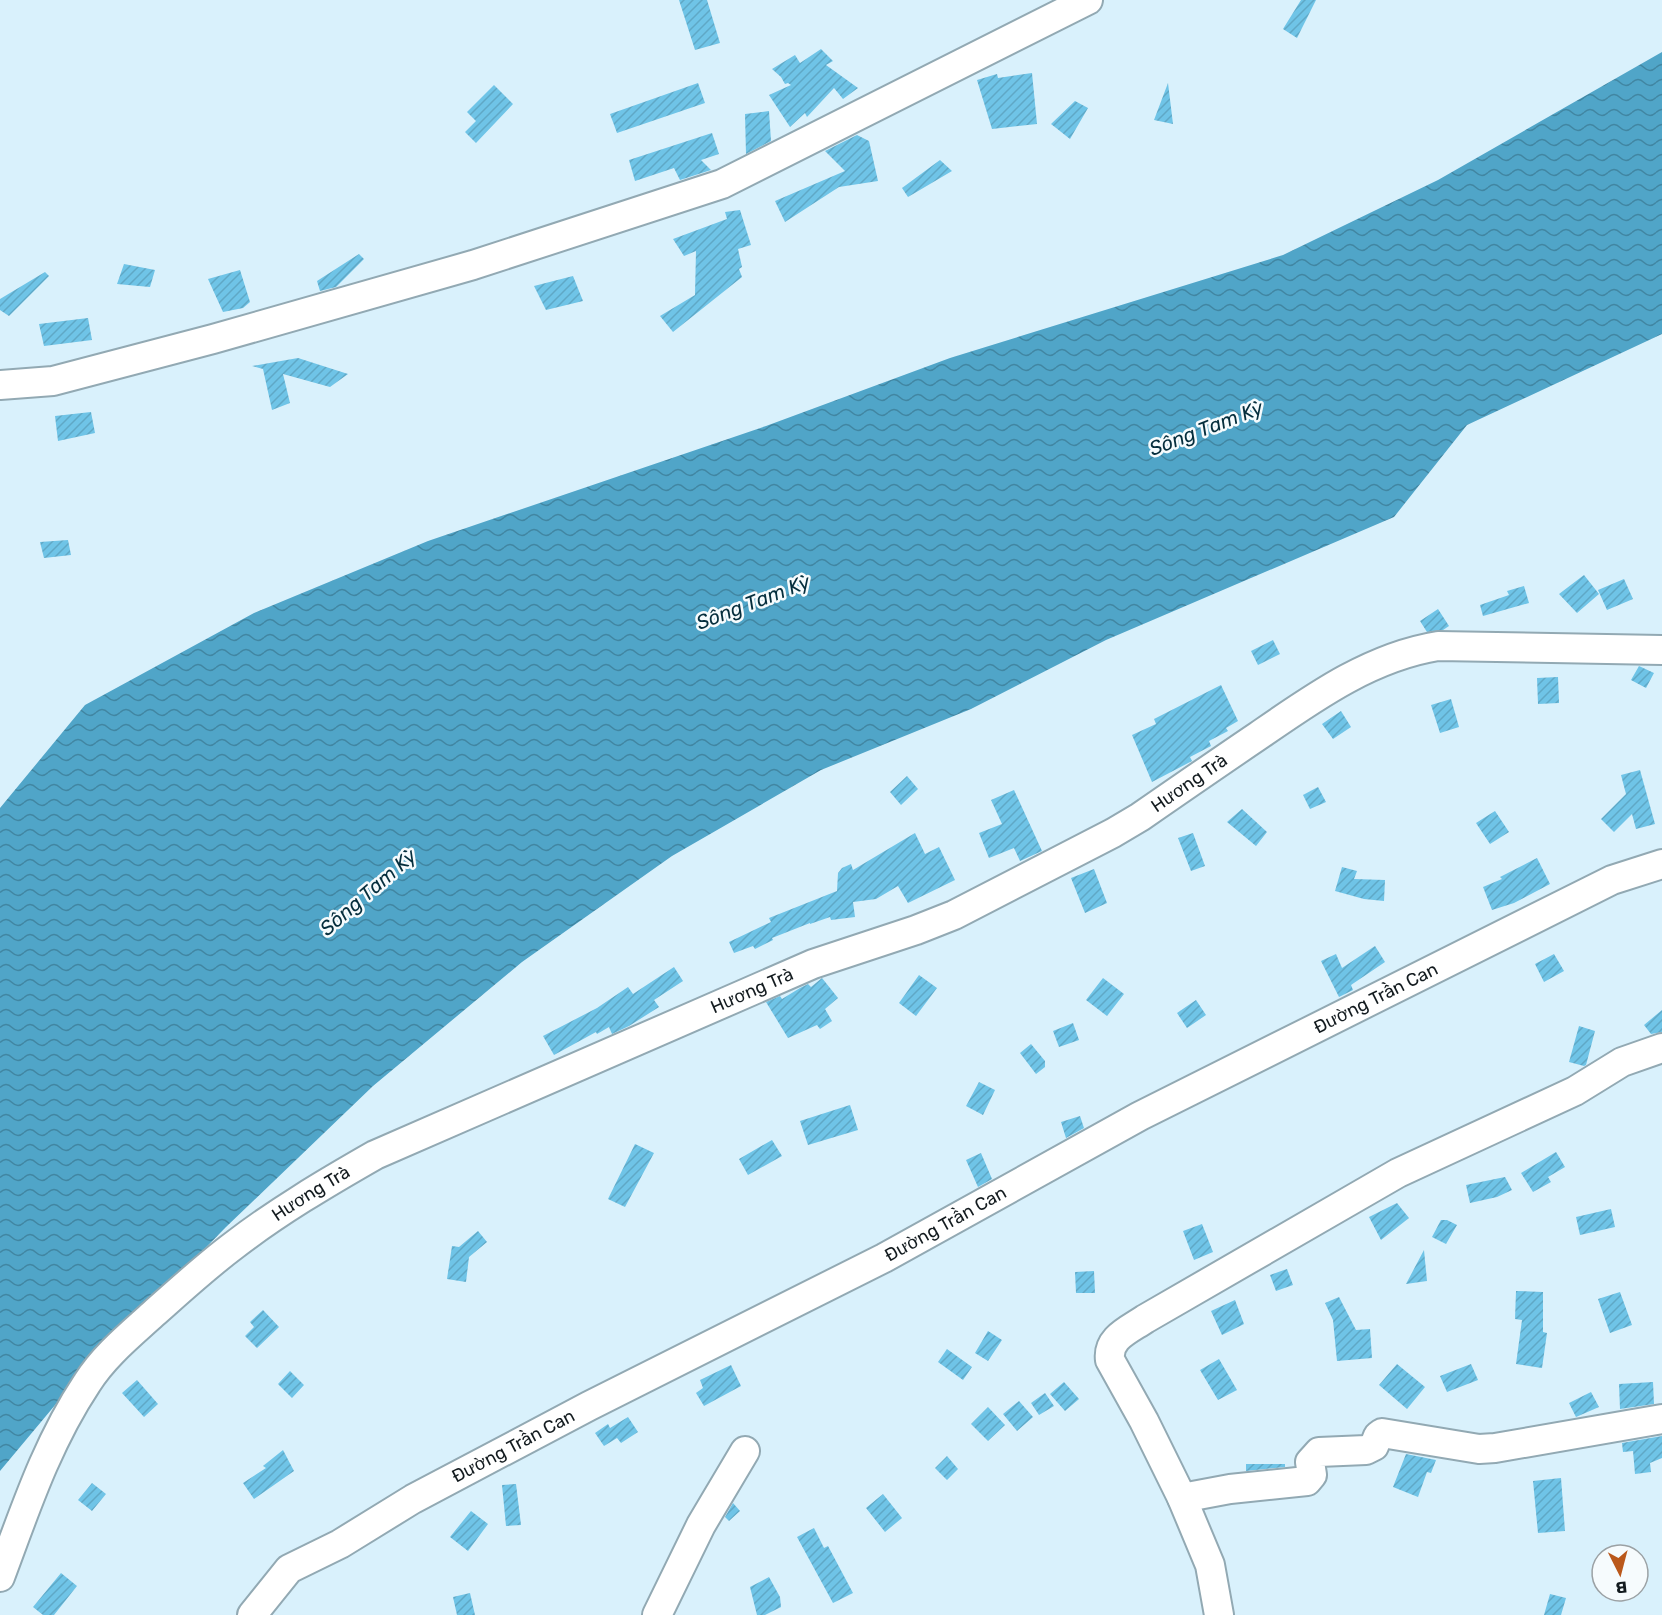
<svg xmlns="http://www.w3.org/2000/svg" width="1662" height="1615" font-family="Rubik,sans-serif">
<style>
.water{fill:url(#water-waves)}
.building{fill:url(#building-hatch)}
.lines{fill:none;stroke-linecap:round;stroke-linejoin:round}
.minor-casing{stroke:#92a9b3;stroke-width:32}
.minor{stroke:#fff;stroke-width:28}
.labels{text-anchor:middle;stroke-width:5;stroke-linejoin:round;paint-order:stroke}
.street-label{font-size:18px;fill:#131b1f;stroke:#f6fbfd}
.water-label{font-size:20px;font-style:italic;fill:#052e3d;stroke:#f6fbfd}
</style>
<defs>
<pattern id="water-waves" width="16" height="10" patternUnits="userSpaceOnUse" patternTransform="scale(1.5)"><rect width="16" height="10" fill="#50a5c8"/><path d="M0 5q4-4 8 0t8 0" fill="none" stroke="#4186a2"/></pattern>
<pattern id="building-hatch" width="6" height="6" patternUnits="userSpaceOnUse" patternTransform="scale(1.5)"><rect width="6" height="6" fill="#6fc4e7"/><path d="M-1 1l2-2M0 6l6-6M5 7l2-2" fill="none" stroke="#5fa8c6"/></pattern>
</defs>
<rect width="100%" height="100%" fill="#d9f1fc"/>
<path class="water" d="M1662,52V334L1467,425L1394,517L1106,640L971,709L821,770L672,856L522,962L373,1086L226,1227L76,1380L0,1471V808L85,705L254,613L428,541L766,426L950,358L1283,255L1438,180Z"/>
<path class="building" d="M679,0H707L720,43L695,50Z
M1301,0H1316L1297,38L1283,29Z
M821,49L833,61L826,65L858,88L843,99L834,88L807,117L805,113L790,127L769,95L791,85L788,83L785,84L781,77L772,69L795,55L800,63Z
M1032,73L1037,124L992,129L977,80L997,74L998,78Z
M698,83L705,103L617,133L610,114Z
M1168,83L1173,124L1154,120Z
M494,85L513,104L476,143L465,132L476,121L467,112Z
M1075,101L1088,108L1070,139L1051,124Z
M769,111L771,141L746,154L745,114Z
M712,133L719,154L701,160L711,170L680,180L674,168L635,181L629,160Z
M857,135L869,141L878,181L839,187L785,222L775,201L845,171L825,151Z
M940,160L952,171L908,197L902,188Z
M740,210L751,245L738,249L742,267L739,269L742,277L673,332L660,316L695,295L696,251L684,256L673,239L727,219L725,212Z
M359,254L364,259L336,287L320,291L317,281Z
M124,264L155,270L150,287L117,284Z
M240,270L250,302L243,308L223,312L208,279Z
M45,272L49,276L9,316L0,310V299Z
M573,276L583,301L546,310L534,286Z
M88,318L92,340L44,346L39,324Z
M298,358L348,374L330,387L283,374L290,403L272,410L263,369L252,366Z
M91,412L95,433L58,441L55,416Z
M68,540L71,555L44,558L40,542Z
M1584,575L1599,594L1577,613L1559,594Z
M1624,579L1633,599L1607,610L1598,590Z
M1524,586L1529,603L1483,616L1480,605L1509,595L1507,591Z
M1438,609L1449,626L1443,630L1427,632L1420,621Z
M1273,640L1280,654L1258,665L1251,651Z
M1639,666L1654,673L1646,688L1631,680Z
M1558,677L1559,703L1538,704L1537,678Z
M1221,685L1238,721L1226,728L1228,731L1209,741L1211,746L1190,757L1192,761L1152,782L1132,735L1156,724L1154,719Z
M1451,699L1459,727L1440,733L1431,705Z
M1341,711L1351,727L1333,739L1322,724Z
M1640,770L1655,824L1636,829L1632,814L1614,832L1601,819L1626,794L1621,775Z
M907,776L918,789L901,805L890,792Z
M1318,787L1326,802L1310,809L1303,795Z
M1014,790L1042,851L1020,861L1014,848L989,858L979,833L1002,824L991,800Z
M1242,809L1267,832L1256,846L1227,822Z
M1495,811L1509,832L1490,844L1476,823Z
M915,833L925,854L939,847L955,880L908,903L898,886L876,899L853,902L855,917L831,920L830,917L810,924V923L772,938L773,940L755,949L753,946L734,953L729,942L771,922L769,918L837,891L838,873L842,868L851,864L853,870Z
M1193,833L1205,866L1191,871L1178,838Z
M1537,858L1550,884L1514,903L1492,910L1483,887L1502,879L1500,877Z
M1342,867L1357,871L1354,879L1385,880L1384,901L1364,899L1335,891Z
M1094,869L1107,903L1085,913L1071,878Z
M1375,946L1385,962L1351,985L1353,990L1339,997L1321,961L1336,954L1342,968Z
M1554,954L1564,971L1544,982L1535,964Z
M674,967L683,981L654,1000L659,1007L629,1026L612,1034L609,1027L597,1034L596,1032L554,1055L543,1036L597,1008L628,987L633,994Z
M919,975L937,988L916,1016L899,1003Z
M822,978L838,998L825,1009L832,1021L820,1029L817,1025L788,1038L766,1002L780,996L782,999L800,988L808,984L811,987Z
M1103,978L1124,994L1107,1016L1086,1000Z
M1196,1000L1206,1015L1187,1028L1177,1013Z
M1662,1010V1032L1651,1034L1644,1025Z
M1073,1023L1079,1040L1059,1047L1053,1031Z
M1579,1026L1595,1031L1586,1065L1584,1066L1569,1062Z
M1031,1044L1045,1061V1067L1036,1074L1020,1053Z
M979,1082L995,1090L983,1115L966,1106Z
M850,1105L858,1130L808,1145L800,1121Z
M1080,1116L1084,1128L1066,1138L1061,1122Z
M772,1140L782,1156L748,1175L739,1159Z
M635,1144L654,1153L625,1207L608,1199Z
M1556,1152L1565,1167L1548,1177L1551,1182L1533,1192L1521,1173Z
M981,1153L992,1179L978,1187L966,1160Z
M1505,1177L1512,1190L1497,1197L1470,1203L1466,1185Z
M1397,1203L1409,1218L1381,1240L1369,1217Z
M1611,1209L1615,1227L1580,1235L1576,1217Z
M1441,1220H1447L1457,1225L1446,1244L1432,1237Z
M1202,1224L1213,1252L1194,1260L1183,1231Z
M478,1231L487,1242L469,1257L466,1282L447,1279L452,1246L459,1247Z
M1424,1250L1427,1281L1406,1284Z
M1287,1269L1293,1285L1276,1291L1270,1275Z
M1094,1271L1095,1293H1076L1075,1272Z
M1516,1291L1543,1292V1332L1547,1333L1542,1368L1516,1364L1522,1320L1515,1319Z
M1620,1292L1632,1325L1610,1333L1598,1299Z
M1339,1297L1356,1330L1370,1329L1372,1358L1337,1361L1333,1320L1325,1303Z
M1235,1300L1244,1324L1222,1335L1211,1311Z
M263,1310L279,1327L257,1348L245,1336L254,1327L250,1322Z
M988,1331L1002,1340L988,1361L975,1353Z
M947,1349L972,1367L963,1380L938,1362Z
M1219,1359L1237,1390L1218,1400L1200,1370Z
M1397,1364L1425,1387L1407,1409L1379,1385Z
M1471,1364L1478,1380L1447,1392L1440,1376Z
M731,1365L741,1386L704,1406L696,1393L703,1388L700,1380Z
M290,1371L304,1385L292,1398L278,1384Z
M137,1380L158,1404L144,1417L122,1393Z
M1064,1382L1079,1399L1065,1411L1050,1394Z
M1653,1382L1654,1404L1620,1409L1619,1384Z
M1591,1392L1599,1407L1576,1417L1569,1403Z
M1045,1393L1054,1406L1039,1415L1031,1403Z
M1019,1401L1033,1417L1017,1431L1003,1414Z
M988,1407L1005,1425L988,1441L971,1424Z
M628,1417L638,1432L621,1443L617,1438L604,1446L595,1433L608,1424L610,1428Z
M1662,1436V1458L1650,1463L1651,1472L1635,1474L1633,1451L1623,1452L1622,1443Z
M283,1450L294,1471L254,1499L243,1483L266,1468L263,1466Z
M1406,1454L1436,1460L1431,1473L1427,1472L1418,1497L1393,1487Z
M947,1456L958,1469L947,1480L935,1468Z
M1246,1464H1285V1467L1246,1471Z
M1561,1478L1565,1531L1538,1533L1533,1481Z
M92,1483L106,1494L92,1511L78,1500Z
M516,1484L521,1525L506,1526L502,1485Z
M883,1494L902,1518L885,1532L866,1508Z
M733,1503L740,1511L729,1521L725,1517Z
M471,1511L488,1524L468,1551L450,1537Z
M814,1528L824,1548L828,1546L853,1593L833,1603L797,1537Z
M61,1573L77,1586L54,1615H43L33,1607Z
M769,1577L780,1597L781,1607L765,1615H757L750,1587Z
M470,1593L475,1615H457L453,1597Z
M1550,1594L1566,1598L1561,1615H1544Z"/>
<g class="lines">
<g class="minor-casing">
<g id="minor">
<path d="M0,385L53,381L213,339L473,265L722,184L1088,0"/>
<path d="M1182,1498L1230,1489L1307,1481L1312,1475L1310,1462L1319,1452L1366,1450L1374,1446L1378,1436L1382,1433L1479,1449L1495,1448L1662,1419"/>
<path id="s1" d="M0,1577C25,1510 47,1443 87,1383C104,1356 130,1335 153,1314C179,1291 205,1267 233,1246C277,1212 326,1183 375,1155L813,964L916,930L954,915L1113,833L1140,817C1179,790 1218,763 1258,736C1313,698 1370,657 1438,646L1662,650"/>
<path id="s2" d="M252,1615L289,1569L340,1544L413,1499L589,1406L884,1258L1140,1116L1612,880L1662,864"/>
<path d="M657,1615L701,1525L745,1451"/>
<path d="M1219,1615L1210,1565L1182,1498L1144,1421L1110,1360C1107,1338 1129,1330 1145,1319L1398,1173L1575,1091L1622,1062L1662,1048"/>
</g>
</g>
<use href="#minor" class="minor"/>
</g>
<g class="labels">
<g class="street-label">
<text dy="6" stroke="none"><textPath href="#s1" startOffset="1480">Hương Trà</textPath></text>
<text dy="6" stroke="none"><textPath href="#s1" startOffset="994">Hương Trà</textPath></text>
<text dy="6" stroke="none"><textPath href="#s2" startOffset="1287">Đường Trần Can</textPath></text>
<text dy="6" stroke="none"><textPath href="#s1" startOffset="508">Hương Trà</textPath></text>
<text dy="6" stroke="none"><textPath href="#s2" startOffset="801">Đường Trần Can</textPath></text>
<text dy="6" stroke="none"><textPath href="#s2" startOffset="315">Đường Trần Can</textPath></text>
</g>
<g class="water-label">
<text transform="translate(1206 428) rotate(-21)" y="7">Sông Tam Kỳ</text>
<text transform="translate(753 602) rotate(-21)" y="7">Sông Tam Kỳ</text>
<text transform="translate(368 892) rotate(-41)" y="7">Sông Tam Kỳ</text>
</g>
</g>
<g transform="translate(1620 1573) rotate(174)"><circle r="28" fill="#f6fbfd" stroke="#9ba1a4" stroke-width="1.5"/>
<path d="M0-4.5L10 22L0 15L-10 22Z" fill="#ba581b"/>
<text y="-9" font-size="16" font-weight="bold" text-anchor="middle" fill="#131b1f">B</text>
</g>
</svg>
